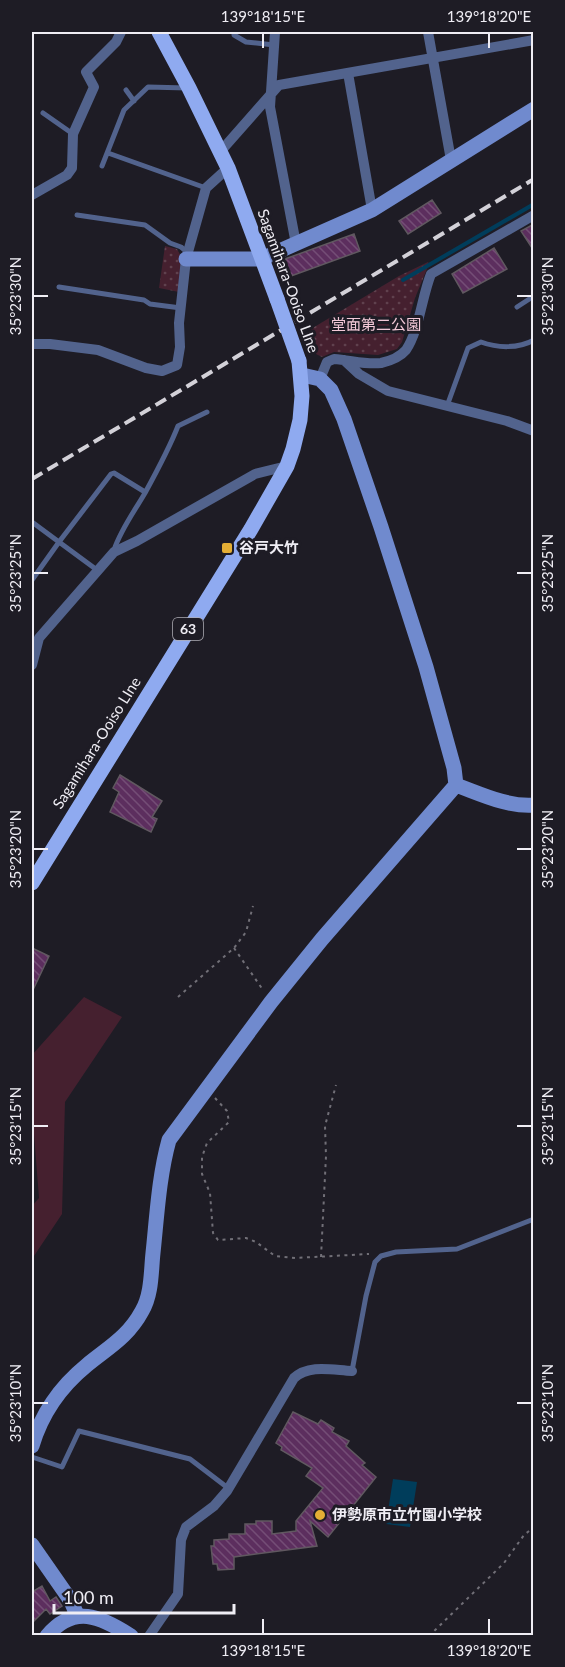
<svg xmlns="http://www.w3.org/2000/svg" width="565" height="1667" font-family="Lato,'Noto Sans JP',sans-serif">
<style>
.green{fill:#45202f}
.park{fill:url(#park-dots)}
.water{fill:#003d5b}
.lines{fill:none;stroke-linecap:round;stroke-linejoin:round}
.stream{stroke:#003d5b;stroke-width:4}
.building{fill:url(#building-back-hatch);stroke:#605860;stroke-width:1.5}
.path{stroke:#716f77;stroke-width:2;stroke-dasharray:3 4.5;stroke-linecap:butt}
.lane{stroke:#52638d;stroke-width:5}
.street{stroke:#52638d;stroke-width:10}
.secondary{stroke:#708ace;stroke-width:15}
.primary{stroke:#8faaf0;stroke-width:15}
.rail{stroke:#d3d1d8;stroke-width:4;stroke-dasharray:12 6;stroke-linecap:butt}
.primary-bridge{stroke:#8faaf0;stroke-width:15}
.ticks{fill:none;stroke:#efedf4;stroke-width:2}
.poi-dot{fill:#e4ae35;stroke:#1e1c25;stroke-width:2}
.labels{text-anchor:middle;stroke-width:6;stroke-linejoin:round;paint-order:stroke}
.shield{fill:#1e1c25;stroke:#b0aeb6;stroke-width:1.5}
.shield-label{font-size:14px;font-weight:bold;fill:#efedf4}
.street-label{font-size:15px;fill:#efedf4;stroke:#1e1c25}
.park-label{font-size:15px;fill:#f3c9d8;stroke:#1e1c25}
.poi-label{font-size:15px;font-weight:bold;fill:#efedf4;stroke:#1e1c25;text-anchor:start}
.neatline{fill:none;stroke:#efedf4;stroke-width:2}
.ticks-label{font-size:15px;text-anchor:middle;fill:#efedf4}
</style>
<defs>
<pattern id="park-dots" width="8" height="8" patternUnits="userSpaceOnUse" patternTransform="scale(1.5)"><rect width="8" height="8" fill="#45202f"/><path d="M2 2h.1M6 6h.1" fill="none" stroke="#60414e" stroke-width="1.8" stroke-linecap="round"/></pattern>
<pattern id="building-back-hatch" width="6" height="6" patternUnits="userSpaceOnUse" patternTransform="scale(1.5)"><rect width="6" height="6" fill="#5c2e5e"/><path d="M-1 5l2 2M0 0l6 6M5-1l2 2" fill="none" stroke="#744d76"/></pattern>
</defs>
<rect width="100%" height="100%" fill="#1e1c25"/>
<path class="green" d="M84,997L122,1017L65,1102L62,1214L32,1259V1206L39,1198L32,1109V1055Z"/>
<path class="park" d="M165,246L177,249L182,258L179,292L159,288Z
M428,262L429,264L415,298L402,342L397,349L378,355L334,352L322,357L316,354L310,335L311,329L399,276Z"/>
<path class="water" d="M393,1479L417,1482L410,1527L386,1524Z"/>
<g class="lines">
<path class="stream" d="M403,280L534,204"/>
</g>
<path class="building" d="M432,200L441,213L408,234L399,221Z
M534,224V251L521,231Z
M354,234L360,251L291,276L285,259Z
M494,248L507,269L463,293L452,274Z
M120,775L162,801L152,817L157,819L151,832L110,812L119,792L113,788Z
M32,948L49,956L32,992Z
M293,1412L318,1424L321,1420L334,1428L332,1432L349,1441L346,1446L365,1463L362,1465L376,1477L328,1537L310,1521L317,1546L234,1557V1569L218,1570L217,1564H213L211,1546H214V1540L229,1539V1534H245V1524H256V1521H272V1534L296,1531V1521L323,1488L306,1476L312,1468L281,1450L282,1447L276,1443Z
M42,1586L50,1601L56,1597L62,1606L50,1614L46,1609L32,1623V1592Z"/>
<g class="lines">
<path class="path" d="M234,948L263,990
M178,997L234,948L246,932L253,906
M215,1098L227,1111L229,1122L207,1143L202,1157V1174L210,1193L213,1233L218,1240L246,1238L256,1242L275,1256L295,1258L369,1254
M321,1257L326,1156L325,1126L336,1085
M429,1636L504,1563L524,1535L534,1527"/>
<path class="lane" d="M234,32V35L246,42L274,45
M126,90L134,101
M43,113L73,134
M108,153L206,188
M102,166L124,110L148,87L187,88
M77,215L145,225L170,243L181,247L187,252
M59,287L144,300L150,304L181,308
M517,307L534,296
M447,406L468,348L481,342C497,348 518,349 534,340
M32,522L59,542L111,474L114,473L145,492
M114,550C121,529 134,512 145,493C157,471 169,449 178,426L207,412
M32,580L59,542L97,570
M352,1371L366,1296L375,1262L381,1256L396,1252L457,1249L534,1219
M32,1457L62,1467L79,1431L190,1459L228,1488"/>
<path class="street" d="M275,32L270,107L296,244
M428,32L451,160
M348,73L372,210
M220,152L279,85L534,40
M32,195L67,175L72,168L73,134L94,87L86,72L116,42L121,32
M32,344H50L98,350L146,368L162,371L177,365L180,347L179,323L186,259L206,188L228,168
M344,360L359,374L388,391L507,421L534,431
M320,379L327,362L334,359C350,360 366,365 381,363C390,361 400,357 406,350C419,331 422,296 431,274L534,215
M32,665L39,638L114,552L137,541L255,474L287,466
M149,1636L178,1594L181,1540L186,1527L214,1506L227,1491L294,1378C309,1364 332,1370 352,1371"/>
<path class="secondary" d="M186,259H261L372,210L534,109
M456,785C481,794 507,807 534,805
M32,1446C42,1412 60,1387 87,1365C109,1347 128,1337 142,1311C152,1294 151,1271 153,1253C157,1215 159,1176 169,1140L271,1002L322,939L456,785L454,768L426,667L381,527L344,419L331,390L320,379L302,375
M32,1545L71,1601L77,1615
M47,1636C74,1604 100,1616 131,1636"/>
<path class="primary" d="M159,32L189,88L228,168L277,299
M32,883L251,529L287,466L293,449L300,420L302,396L299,361"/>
<path class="rail" d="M32,479L534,179"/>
<path class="primary-bridge" d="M277,299L299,361"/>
</g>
<path class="ticks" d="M263,33V48M489,33V48M33,296H48M517,296H532M33,573H48M517,573H532M33,849H48M517,849H532M33,1126H48M517,1126H532M33,1403H48M517,1403H532M263,1619V1634M489,1619V1634"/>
<g class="poi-dot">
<rect x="221" y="542" width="12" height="12" rx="3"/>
<circle cx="320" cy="1515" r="6"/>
</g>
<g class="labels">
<rect class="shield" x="173" y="618" width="30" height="22" rx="4.5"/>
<g class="shield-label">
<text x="188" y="634">63</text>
</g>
<g class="street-label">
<text transform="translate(288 281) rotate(70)" y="5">Sagamihara-Ooiso LIne</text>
<text transform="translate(97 743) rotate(-58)" y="5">Sagamihara-Ooiso LIne</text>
</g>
<g class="park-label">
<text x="376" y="330">堂面第二公園</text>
</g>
<g class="poi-label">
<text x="239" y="553">谷戸大竹</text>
<text x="332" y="1520">伊勢原市立竹園小学校</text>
</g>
</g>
<rect width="565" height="1667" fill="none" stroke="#1e1c25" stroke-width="66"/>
<path d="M54 1604v9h180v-9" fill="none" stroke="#efedf4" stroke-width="3"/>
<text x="63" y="1604" font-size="18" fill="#efedf4" stroke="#1e1c25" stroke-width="4.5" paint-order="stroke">100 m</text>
<rect x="33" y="33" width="499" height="1601" class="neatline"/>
<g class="ticks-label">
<text x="263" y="22">139°18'15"E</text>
<text x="489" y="22">139°18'20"E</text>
<text transform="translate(16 296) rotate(-90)" y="5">35°23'30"N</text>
<text transform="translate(548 296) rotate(-90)" y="5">35°23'30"N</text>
<text transform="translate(16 573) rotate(-90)" y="5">35°23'25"N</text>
<text transform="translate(548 573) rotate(-90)" y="5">35°23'25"N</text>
<text transform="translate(16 849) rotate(-90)" y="5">35°23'20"N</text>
<text transform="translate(548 849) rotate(-90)" y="5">35°23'20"N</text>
<text transform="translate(16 1126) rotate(-90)" y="5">35°23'15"N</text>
<text transform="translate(548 1126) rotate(-90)" y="5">35°23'15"N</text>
<text transform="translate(16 1403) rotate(-90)" y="5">35°23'10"N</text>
<text transform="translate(548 1403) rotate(-90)" y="5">35°23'10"N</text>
<text x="263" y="1656">139°18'15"E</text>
<text x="489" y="1656">139°18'20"E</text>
</g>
</svg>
